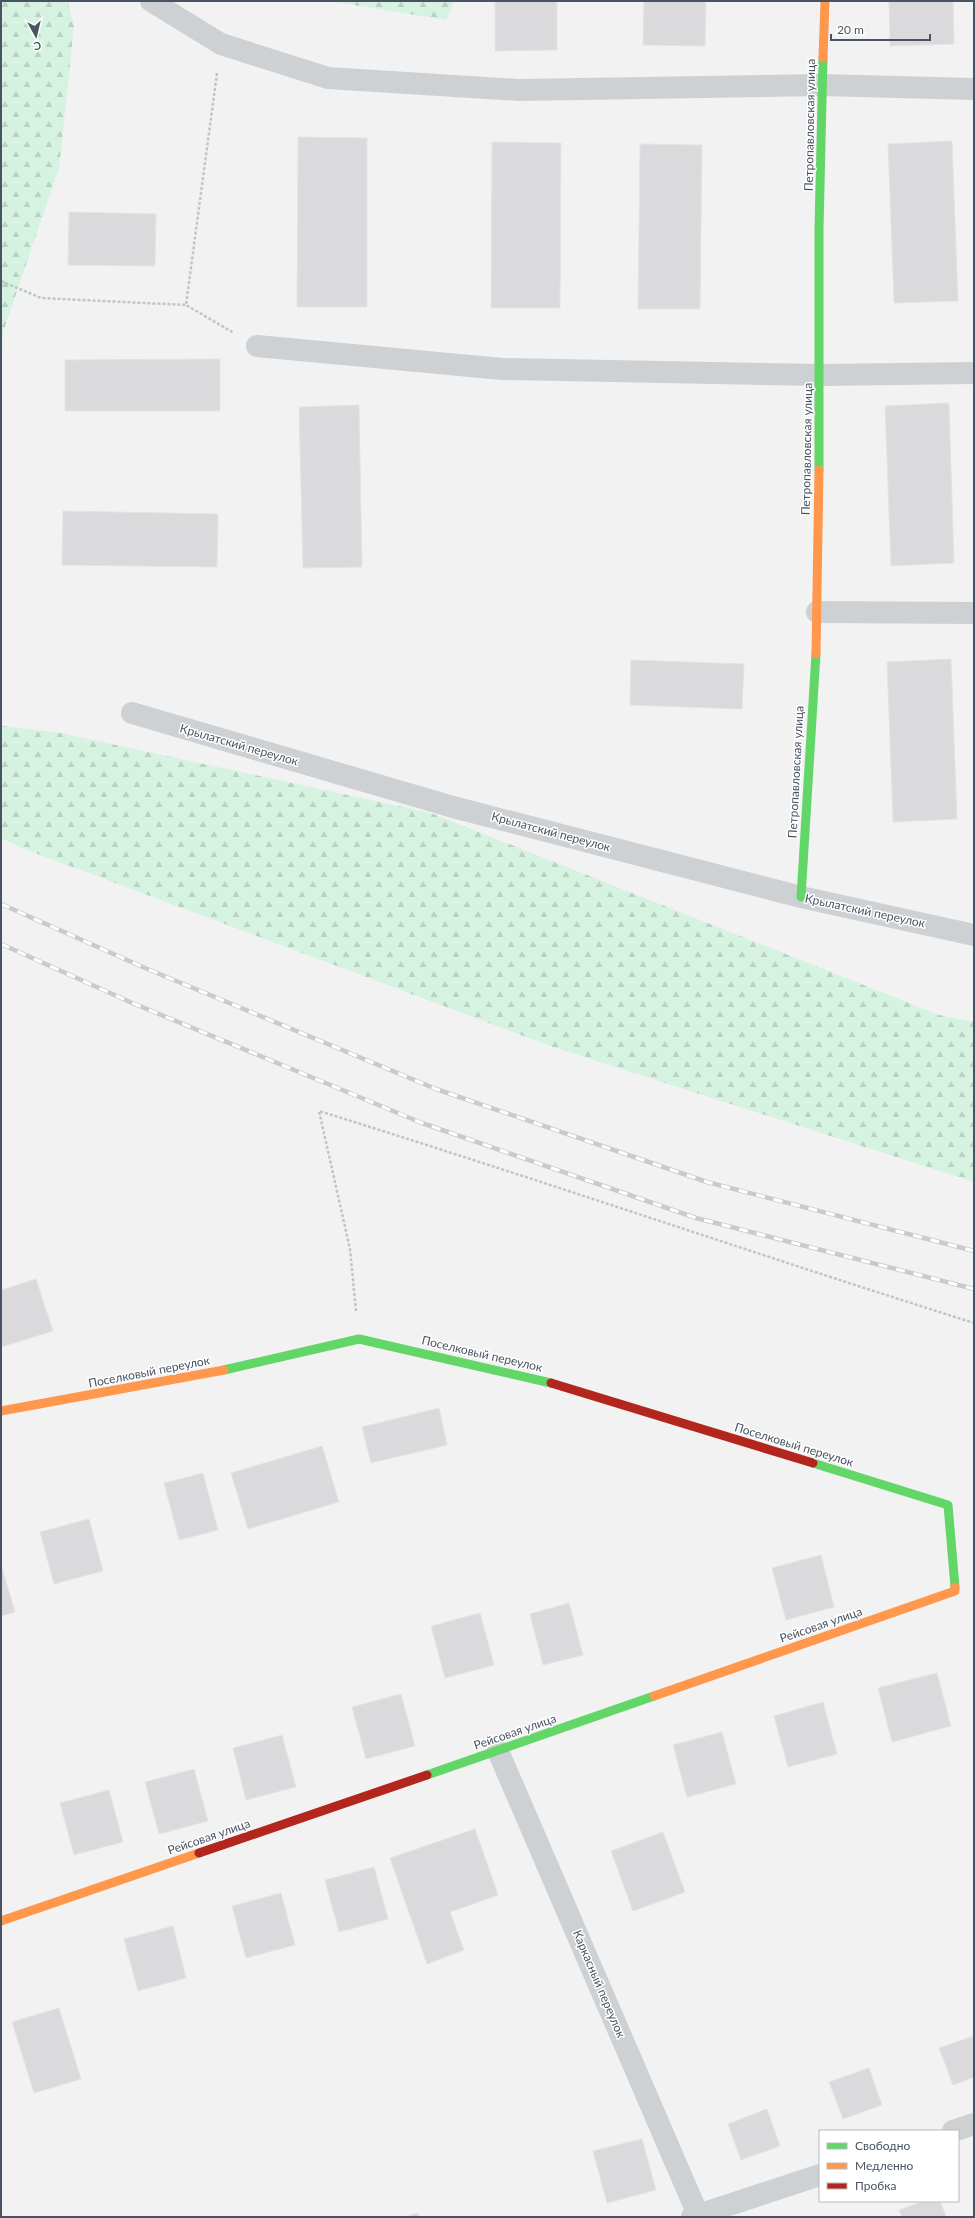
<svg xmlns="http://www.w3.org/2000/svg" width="975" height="2218" font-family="Lato,sans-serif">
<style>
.forest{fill:url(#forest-firs)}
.building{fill:#dadadd;stroke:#e4e4e5}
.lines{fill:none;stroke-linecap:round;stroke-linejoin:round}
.path{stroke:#bbc8c4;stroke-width:2.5;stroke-dasharray:3 2;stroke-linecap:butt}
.street{stroke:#ced1d3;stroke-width:22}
.fast{stroke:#63d668;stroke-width:9}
.slow{stroke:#ff974d;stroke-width:9}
.jam{stroke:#b3261e;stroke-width:9}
.rail-casing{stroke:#c8cacc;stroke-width:4.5}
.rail{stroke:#fff;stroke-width:3;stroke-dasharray:9;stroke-linecap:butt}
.labels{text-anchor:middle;stroke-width:3;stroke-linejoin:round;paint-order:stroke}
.street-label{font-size:12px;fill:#485461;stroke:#fff}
</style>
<defs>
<pattern id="forest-firs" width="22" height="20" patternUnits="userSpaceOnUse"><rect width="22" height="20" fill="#d6f3e2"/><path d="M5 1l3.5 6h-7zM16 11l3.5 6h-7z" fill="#b9d2c4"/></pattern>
</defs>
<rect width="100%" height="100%" fill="#f3f2f2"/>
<path class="forest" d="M1,1H68L74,27L59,168L3,332L1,380Z
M330,1H454L446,20Z
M1,726L56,732L431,813L939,1015L974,1022V1182L553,1047L27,850L1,838Z"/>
<path class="building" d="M495,1H557V50L495,51Z
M644,1H706L705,46L643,45Z
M889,1H953L954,44L890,46Z
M298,137L367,138V307H297Z
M952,141L958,301L894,303L888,144Z
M492,142L561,143L560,308H491Z
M640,144L702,145L700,309H638Z
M69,212L156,214L155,266L68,265Z
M220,359V411H65V360Z
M949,403L954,563L891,566L885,406Z
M359,405L362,567L303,568L299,407Z
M63,511L218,514L217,567L62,565Z
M951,659L957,819L893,822L887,662Z
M631,660L744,664L742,709L630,705Z
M36,1279L53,1331L1,1347V1290Z
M439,1408L447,1445L371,1463L362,1427Z
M322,1446L339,1502L248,1529L231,1473Z
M203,1473L218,1530L179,1540L164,1483Z
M89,1519L103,1571L54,1584L40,1532Z
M821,1555L834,1607L786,1620L772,1568Z
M1,1565L15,1612L1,1616Z
M569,1603L583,1655L543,1665L530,1614Z
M480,1613L494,1665L445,1678L431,1626Z
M937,1673L951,1726L892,1742L878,1688Z
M401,1694L415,1746L366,1759L352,1707Z
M823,1702L837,1754L788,1767L774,1716Z
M722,1732L736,1784L687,1797L673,1745Z
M282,1735L296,1787L246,1800L233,1748Z
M194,1769L208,1821L159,1834L145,1782Z
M109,1790L123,1842L74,1855L60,1803Z
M475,1829L498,1895L450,1912L464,1950L427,1964L390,1858Z
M663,1832L685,1892L633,1911L611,1851Z
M374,1867L388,1919L339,1932L325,1880Z
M281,1893L295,1945L246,1958L232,1906Z
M173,1926L186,1978L138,1991L124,1939Z
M59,2008L81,2079L34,2093L12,2022Z
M974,2036V2077L953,2085L939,2048Z
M869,2068L882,2105L843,2119L829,2082Z
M767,2109L780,2146L741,2160L728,2124Z
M642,2139L656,2190L607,2203L593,2151Z
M924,2201H940L946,2217H902L899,2210Z
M418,2213L419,2217H404Z"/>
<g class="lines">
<path class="path" d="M217,73L186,305L234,333
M1,281L41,298L186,305
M356,1311L350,1249L319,1111C538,1179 755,1254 974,1323"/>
<path class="street" d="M151,1L221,44L328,78L519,90L821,85L974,89
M257,346L502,369L821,375L974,373
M817,612L974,613
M132,713L453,807L801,897L974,935
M498,1751L699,2217
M953,2131L974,2124
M692,2217L820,2175"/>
<path class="fast" d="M819,470V229L823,58
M801,897L816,654
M224,1370L359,1339L551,1383
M813,1463L948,1505L955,1587
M427,1775L654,1696"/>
<path class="slow" d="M823,58L825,1
M816,654L819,470
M1,1411L224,1370
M654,1696L955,1591V1587
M1,1921L199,1853"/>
<path class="jam" d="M551,1383L813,1463
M199,1853L427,1775"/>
<g class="rail-casing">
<path id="rail" d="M1,904L145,968L436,1089L707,1182L974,1251
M1,944L130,1002L422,1123L696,1218L974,1289"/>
</g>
<use href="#rail" class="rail"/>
</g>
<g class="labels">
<g class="street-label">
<text transform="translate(810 125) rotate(-89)" y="4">Петропавловская улица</text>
<text transform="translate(807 449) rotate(-89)" y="4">Петропавловская улица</text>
<text transform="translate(239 745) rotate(16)" y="4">Крылатский переулок</text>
<text transform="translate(796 772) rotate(-87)" y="4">Петропавловская улица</text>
<text transform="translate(551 832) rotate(15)" y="4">Крылатский переулок</text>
<text transform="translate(865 911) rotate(12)" y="4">Крылатский переулок</text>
<text transform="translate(482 1354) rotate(13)" y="4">Поселковый переулок</text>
<text transform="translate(149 1372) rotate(-11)" y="4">Поселковый переулок</text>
<text transform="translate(794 1445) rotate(17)" y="4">Поселковый переулок</text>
<text transform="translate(821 1625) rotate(-19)" y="4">Рейсовая улица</text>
<text transform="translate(515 1732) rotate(-19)" y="4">Рейсовая улица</text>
<text transform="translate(209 1837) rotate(-19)" y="4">Рейсовая улица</text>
<text transform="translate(599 1984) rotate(67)" y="4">Каркасный переулок</text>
</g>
</g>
<rect width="975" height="2218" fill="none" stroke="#485461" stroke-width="4"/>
<rect x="819" y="2130" width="140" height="72" fill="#ffffff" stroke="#b6bbc0"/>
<rect x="827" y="2143" width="20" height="6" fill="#63d668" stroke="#b6bbc0"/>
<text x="855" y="2150" font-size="12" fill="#485461">Свободно</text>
<rect x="827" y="2163" width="20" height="6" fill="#ff974d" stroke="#b6bbc0"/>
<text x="855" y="2170" font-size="12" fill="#485461">Медленно</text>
<rect x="827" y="2183" width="20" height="6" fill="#b3261e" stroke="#b6bbc0"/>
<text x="855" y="2190" font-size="12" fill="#485461">Пробка</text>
<g transform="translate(36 36) rotate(172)" stroke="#ffffff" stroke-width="3" paint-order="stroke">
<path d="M0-3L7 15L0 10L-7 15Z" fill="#485461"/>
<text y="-6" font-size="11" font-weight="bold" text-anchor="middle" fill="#485461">С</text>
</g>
<path d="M831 34v6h99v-6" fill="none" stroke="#485461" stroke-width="2"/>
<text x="837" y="34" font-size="12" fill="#485461" stroke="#ffffff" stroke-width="3" paint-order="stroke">20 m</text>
</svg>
